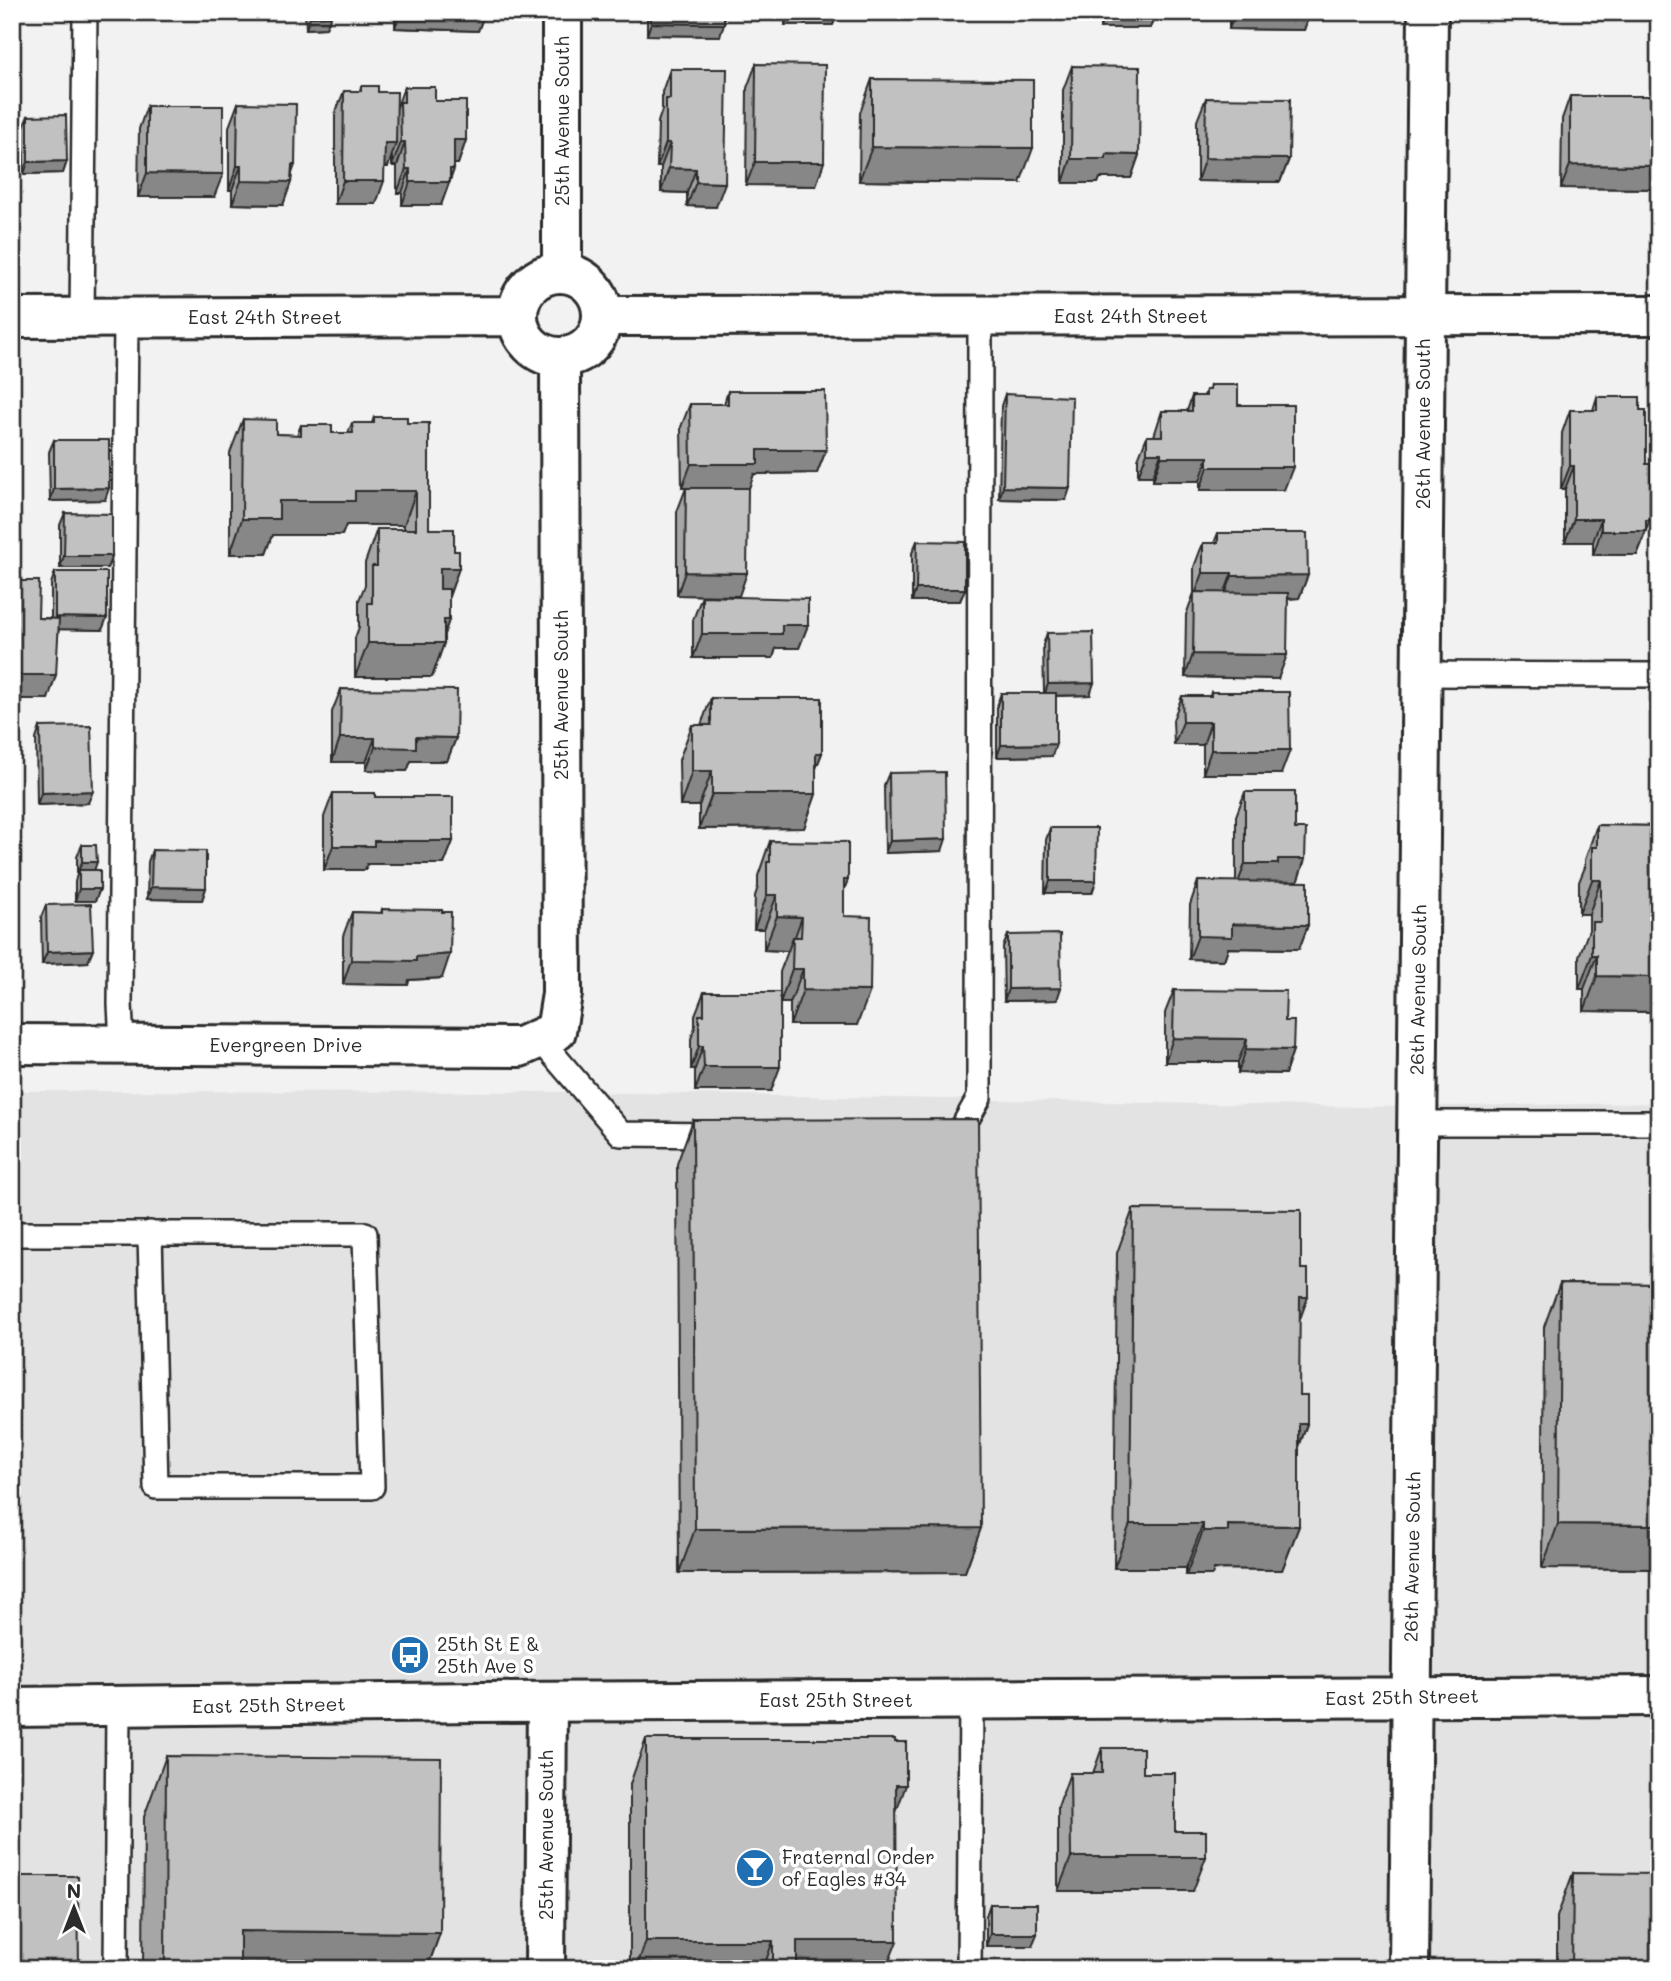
<svg xmlns="http://www.w3.org/2000/svg" width="1671" height="1981" font-family="Mali,sans-serif">
<style>
.built{fill:#e3e3e3}
.lines{fill:none;stroke-linecap:round;stroke-linejoin:round}
.lane-casing{stroke:#2b2b2b;stroke-width:28}
.street-casing{stroke:#2b2b2b;stroke-width:44}
.secondary-casing{stroke:#2b2b2b;stroke-width:44}
.lane{stroke:#fff;stroke-width:23}
.street{stroke:#fff;stroke-width:38}
.secondary{stroke:#fff;stroke-width:38}
.wall{fill:#a6a6a6;stroke:#2b2b2b;stroke-width:2}
.shaded-wall{fill:#878787;stroke:#2b2b2b;stroke-width:2}
.building{fill:#c1c1c1;stroke:#2b2b2b;stroke-width:2}
.labels{text-anchor:middle;stroke-width:7;stroke-linejoin:round;paint-order:stroke}
.street-label{font-size:19px;fill:#2b2b2b;stroke:#fff}
.poi-label{font-size:19px;fill:#2b2b2b;stroke:#fff;text-anchor:start}
</style>
<rect width="100%" height="100%" fill="#f2f2f2"/>
<filter id="ink" filterUnits="userSpaceOnUse"><feTurbulence type="fractalNoise" baseFrequency=".0143" numOctaves="2"/><feDisplacementMap in="SourceGraphic" scale="14" xChannelSelector="R" yChannelSelector="G"/><feConvolveMatrix kernelMatrix="1 2 1 2 8 2 1 2 1" color-interpolation-filters="sRGB"/></filter>
<g filter="url(#ink)">
<path class="built" d="M12,1091L591,1092L1362,1107L1659,1103V1969H12Z"/>
<g class="lines">
<g class="lane-casing">
<path id="lane" d="M82,318L85,12
M1422,674L1659,675
M539,1038L621,1134L720,1135
M122,1044L120,1004L126,318
M1417,1123H1659
M947,1137H957L979,1098L980,316
M12,1234H365L372,1487H156L150,1233
M116,1969L118,1707
M969,1969L971,1699"/>
</g>
<g class="street-casing">
<path id="street" d="M518 315a42 42 0 1 1 84 0a42 42 0 1 1-84 0Z
M562,273V12
M602,316L1659,315
M12,318L517,316
M12,1044L520,1047L556,1031L562,994L560,358
M545,1969L547,1702"/>
</g>
<g class="secondary-casing">
<path id="secondary" d="M12,1707L481,1702L1659,1696
M1409,1969L1428,12"/>
</g>
<use href="#lane" class="lane"/>
<use href="#street" class="street"/>
<use href="#secondary" class="secondary"/>
</g>
<path class="wall" d="M305,12H331L326,28L306,29Z
M395,12H485L478,31L395,28Z
M647,12H724V24L720,36L647,35Z
M785,12H837L833,25H785Z
M1100,12H1155V16L1150,28H1100Z
M1229,12H1308V18L1304,30L1229,29Z
M756,64L816,186L746,185L747,88Z
M1072,66L1139,155L1131,178H1100L1098,183H1063V90Z
M670,69L716,207L687,206V193L661,192V167H657L658,122L662,110V92Z
M872,79L1020,183L859,181L860,113Z
M361,86L378,92L397,107L404,87L435,101L466,140L458,164H454V169L441,205H402V193H397V166H392V154L388,167H384L376,204H335V114L344,91H360Z
M1570,96H1659V189L1561,188L1562,119Z
M1206,98L1289,159L1280,182L1197,181V121Z
M238,103L292,174L291,182L283,205L232,204V190H229V127Z
M147,106L214,197H138L139,129Z
M28,116L67,161L63,173L24,174L23,128Z
M1210,385L1238,405L1284,490H1200V481H1153V476H1138V459L1147,436H1154L1162,411H1187L1192,396H1204L1206,390H1209Z
M728,391L826,450L817,473L754,474L749,488H682L681,427L690,404H724Z
M1005,394L1066,500L999,499L1001,406Z
M1597,397L1642,543L1637,555H1593V542H1565V489H1561L1562,433L1570,410H1593Z
M374,417L407,423L429,529L454,551L459,568L449,596V620L444,634V643L432,677H355V638L359,627V600L365,585V563L377,529H404V525H346L342,535H273L266,554H230V453L243,419L276,434L297,435L301,425L332,433H348L352,423H372Z
M54,440L105,500L50,501L49,452Z
M686,488L739,596L677,595V512Z
M65,513L112,556L107,568H60V525Z
M1218,533L1308,575L1299,598L1288,599L1278,679L1185,677L1186,615L1194,593V567L1203,543H1214Z
M917,541L965,589L960,601H912V553Z
M55,572L102,630L59,629L48,699H12L38,618H51V584Z
M702,596L808,625L799,648H776L773,658H693V620Z
M1047,633L1090,695L1056,696L1052,756L997,757V705L1001,693H1044L1043,645Z
M341,689L456,738L447,761H411L407,771L366,770V762H332V712Z
M1211,692L1281,774H1203V745H1174L1173,720L1182,696H1210Z
M711,698L822,753L816,768V794L804,828L699,829V806H680L679,760L692,725H701Z
M40,727L88,803L37,805L36,739Z
M889,773L942,851L885,853L884,785Z
M1245,792L1295,829L1305,859L1297,882L1308,925L1299,949L1228,948L1224,960L1189,959L1190,905L1198,881L1236,882V816Z
M333,793L375,797L453,841L444,864H367L365,870H324V817Z
M1597,825L1659,826V1012L1584,1011V989H1579V956L1589,930V914H1579V882L1585,867V860Z
M1050,828L1096,881L1092,893H1045L1046,840Z
M770,841L848,880L844,890V916L857,1025H790V1003H780L771,1091H695V1069H691V1039L695,1027V1015L704,992H780V972L788,951L764,950V929H754L755,896L758,887V876Z
M82,845L94,870L100,889L95,901H75V882L77,874V857Z
M152,850L206,888L202,900L147,899L148,862Z
M46,905L88,962L42,964L41,917Z
M382,909L442,978L409,980L408,985L343,984V936L352,912L381,913Z
M1008,935L1057,1000L1004,1001L1003,947Z
M1174,990L1293,1050L1285,1074L1238,1073V1062H1165V1013Z
M693,1120L981,1528L965,1572L679,1573L677,1164Z
M1133,1209L1299,1320V1395L1307,1424L1299,1447V1526L1282,1570L1214,1569L1212,1575H1186V1568H1114L1117,1253Z
M1560,1283L1659,1284V1569L1542,1568L1544,1327Z
M646,1739L896,1811L886,1969H630V1784Z
M1102,1748L1143,1773L1175,1831L1193,1891H1058V1807L1070,1773H1093Z
M166,1756L440,1933L427,1969H143L144,1817Z
M1573,1873L1659,1969H1557V1917Z
M990,1904L1032,1946H986V1916Z"/>
<path class="shaded-wall" d="M174,12H221L219,18H172Z
M400,12H485L478,31L395,28Z
M789,13H837L833,25H785Z
M331,16L326,28L306,29L310,17Z
M1104,16H1155L1150,28H1100Z
M1233,17L1308,18L1304,30L1229,29Z
M651,23L724,24L720,36L647,35Z
M454,140H466L458,164H445Z
M401,142H405L397,166H392Z
M385,143H396L388,167H376Z
M666,143H670L661,167H657Z
M872,147L1033,148L1020,183L859,181Z
M1106,154L1139,155L1131,178H1100L1098,183H1063L1071,159Z
M1205,158L1289,159L1280,182L1197,181Z
M67,161L63,173L24,174L28,162Z
M755,162H824L816,186L746,185Z
M292,165H295L289,182H291L283,205L232,204L241,181Z
M1570,165L1659,166V189L1561,188Z
M237,166H241L232,190H229Z
M669,168L696,169L687,193L661,192Z
M406,169H410L402,193H397Z
M450,169H454L441,205H402L410,182Z
M147,173L223,174L214,197H138Z
M343,181H384L376,204H335Z
M696,182L725,183L716,207L687,206Z
M758,450H826L817,473L754,474L749,488H682L691,464Z
M1147,453H1161L1153,476H1138Z
M1161,457H1208L1200,481H1153Z
M1570,466H1574L1565,489H1561Z
M1208,467H1293L1284,490H1200Z
M1003,487L1070,488L1066,500L999,499Z
M109,488L105,500L50,501L54,489Z
M355,491H416L404,525H346L342,535H273L266,554H230L242,519L279,501Z
M1574,519H1601L1593,542H1565Z
M1646,520H1650L1637,555H1593L1601,531Z
M64,556H112L107,568H60Z
M440,568H459L447,602H427Z
M685,572L747,573L739,596L677,595Z
M1203,573H1232L1223,597H1194Z
M1308,575L1299,598L1223,600L1232,576Z
M916,589H965L960,601H912Z
M55,617L107,618L102,630L51,629Z
M444,620H449L441,643H444L432,677H355L368,643Z
M782,625H808L799,648H776L773,658H693L702,634Z
M1193,654L1287,655L1278,679L1185,677Z
M12,675H56L48,699H12Z
M1094,683L1090,695L1044,696L1048,684Z
M1183,722H1211L1203,745H1174Z
M416,737L456,738L447,761H411L407,771L366,770L375,747Z
M340,738H375L366,762H332Z
M1056,744L1052,756L997,757L1001,745Z
M1211,750H1290L1281,774H1203Z
M816,753H822L809,787Z
M692,771H712L699,806H680Z
M93,791L88,803L37,805L41,793Z
M712,794H816L804,828L699,829Z
M946,839L942,851L885,853L890,841Z
M374,841H453L444,864H367L365,870H324L333,846Z
M1278,859H1305L1297,883L1236,888L1245,864Z
M82,862H97L93,874L79,870L77,874Z
M1592,880H1601L1589,914H1579Z
M1050,881H1096L1092,893H1045Z
M151,887L206,888L202,900L147,899Z
M79,889H100L95,901H75Z
M767,895H777L764,929H754Z
M777,916L802,917L793,942V937L788,951L764,950Z
M1232,924L1308,925L1299,949L1228,948L1224,960L1189,959L1198,936Z
M93,950L88,962L42,964L47,952Z
M450,954L442,978L409,980L408,985L343,984L351,960Z
M1592,955H1597L1584,989H1579Z
M792,969H803L790,1003H780Z
M1597,976L1659,977V1012L1584,1011Z
M1061,988L1057,1000L1004,1001L1008,989Z
M803,990L870,991L857,1025H790Z
M1173,1038L1247,1039L1238,1062H1165Z
M699,1046H703L695,1069H691Z
M1246,1049L1293,1050L1285,1074L1238,1073Z
M704,1067H780L771,1091H695Z
M1300,1297H1308L1292,1341Z
M1299,1424H1307L1291,1469Z
M1130,1524H1203L1186,1568H1114Z
M1558,1524L1659,1525V1569L1542,1568Z
M1228,1525L1299,1526L1282,1570L1214,1569L1212,1575H1186L1203,1531Z
M981,1528L965,1572L679,1573L695,1529Z
M896,1785H906L890,1829Z
M1071,1857H1206L1193,1891H1058Z
M240,1931L440,1933L427,1969H227Z
M990,1934H1037L1032,1946H986Z
M646,1941H773L763,1969H636Z
M797,1941H897L886,1969H772L773,1964Z"/>
<path class="building" d="M310,12H331V16L310,17Z
M651,12H724V24L651,23Z
M789,12H837V13H789Z
M1104,12H1155V16H1104Z
M1233,12H1308V18L1233,17Z
M756,64L825,65L824,162H755Z
M1072,66L1140,67L1139,155L1106,154V159H1071Z
M670,69H727L725,183L696,182V169L669,168L670,143H666V99H670Z
M872,79L1033,80V148L872,147Z
M361,86H378V92H397L396,143H385L384,181H343L344,91H361Z
M404,87H435V101H466V140H454V169H450V182H410V169H406L405,142H401L400,102H404Z
M1570,96H1659V166L1570,165Z
M1206,98L1290,99L1289,159L1205,158Z
M238,103L296,104L295,165H292L291,182L241,181V166H237Z
M147,106H223V174L147,173Z
M66,115L67,161L28,162V116Z
M1210,385H1238V405H1293V467H1208V457H1161V453H1147V436H1162V411H1192V396H1206V390H1210Z
M728,391H825L826,450H758V464H691L690,404H728Z
M1005,394L1072,397L1070,488L1003,487Z
M1597,397H1640V410H1646V464H1651L1650,520H1646V531H1601V519H1574V466H1570V410H1597Z
M374,417H407V423H429V529H454V551H459V568H440V589H449V620H444V643H368V603H372V566H377V529H416V491H355V501H279V519H242L243,419L276,420V434L301,435V425H332V433H353L352,423H374Z
M54,440H109V488L54,489Z
M686,488H748L747,573L685,572Z
M65,513L112,514V556H64Z
M1218,533H1307L1308,575L1232,576V573H1203V543H1218Z
M917,541L965,542V589H916Z
M55,572H107V618L55,617Z
M12,581H39L38,618L59,619L56,675H12Z
M1194,592L1288,593L1287,655L1193,654Z
M702,596L808,599V625H782V634H702Z
M1093,632L1094,683L1048,684L1047,633Z
M341,689L457,690L456,738L416,737V748L375,747V738H340Z
M1211,692H1289L1290,750H1211V722H1183L1182,696H1211Z
M1001,693H1056V744L1001,745Z
M711,698H822V753H816V794H712V771H692V725H711Z
M91,726L93,791L41,793L40,727Z
M945,772L946,839L890,841L889,773Z
M1245,792H1295V829H1306L1305,859H1278V864H1245Z
M333,793H375V797H453V841H374V846H333Z
M1597,825L1659,826V977L1597,976V955H1592V922H1601V880H1592V847H1597Z
M1050,828H1097L1096,881H1050Z
M770,841L848,842V880H844V916L871,917L870,991L803,990V969H792L793,937H801L802,917L777,916V895H767V862H770Z
M82,845H96L97,862H82Z
M152,850L206,851V888L151,887Z
M79,870H100V889H79Z
M1198,881L1308,882V925L1232,924V937L1198,936Z
M91,904L93,950L47,952L46,905Z
M382,909L442,910V912H451L450,954L416,957V961L351,960L352,912L382,913Z
M1060,934L1061,988L1008,989V935Z
M1174,990L1286,991L1285,1021H1294L1293,1050L1246,1049L1247,1039L1173,1038Z
M704,992H780V1067H704L703,1046H699V1015H704Z
M978,1119L981,1528L695,1529L693,1120Z
M1133,1209L1301,1210V1269H1308V1297H1300L1299,1395H1307V1424H1299V1526L1228,1525V1531H1203V1524H1130Z
M1560,1283L1659,1284V1525L1558,1524Z
M646,1739H895V1742H906V1785H896L897,1941H797V1964H773V1941H646Z
M1102,1748H1143V1773H1175V1831H1206V1857H1071L1070,1773H1102Z
M166,1756L441,1758L440,1933L240,1931V1969H165Z
M1573,1873L1659,1874V1969H1572Z
M12,1876H78L79,1969H12Z
M990,1904H1037V1934H990Z"/>
</g>
<defs>
<g id="bus-disc" transform="scale(2.0125)"><circle r="9.5" fill="#1f6fb2" stroke="#fff"/><path d="M-5-6H5V4H4V6H2V4H-2V6H-4V4H-5ZM-3.5-4V0h7V-4ZM-3.5 1.2v1.5H-2V1.2ZM2 1.2v1.5H3.5V1.2Z" fill="#fff"/></g>
<g id="bar-disc" transform="scale(2.0125)"><circle r="9.5" fill="#1f6fb2" stroke="#fff"/><path d="M-6-5H6L.8 .8V4.5H3.5V6h-7V4.5H-.8V.8Z" fill="#fff"/></g>
</defs>
<g fill-rule="evenodd">
<use href="#bus-disc" x="410" y="1655"/>
<use href="#bar-disc" x="755" y="1868"/>
</g>
<g class="labels">
<g class="street-label">
<text transform="translate(562 121) rotate(-90)" y="7">25th Avenue South</text>
<text x="1131" y="323">East 24th Street</text>
<text x="265" y="324">East 24th Street</text>
<text transform="translate(1423 424) rotate(-90)" y="7">26th Avenue South</text>
<text transform="translate(561 695) rotate(-90)" y="7">25th Avenue South</text>
<text transform="translate(1418 990) rotate(-89)" y="7">26th Avenue South</text>
<text x="286" y="1052">Evergreen Drive</text>
<text transform="translate(1412 1557) rotate(-89)" y="7">26th Avenue South</text>
<text transform="translate(1402 1697) rotate(-1)" y="7">East 25th Street</text>
<text x="836" y="1707">East 25th Street</text>
<text transform="translate(269 1705) rotate(-1)" y="7">East 25th Street</text>
<text transform="translate(546 1835) rotate(-90)" y="7">25th Avenue South</text>
</g>
<g class="poi-label">
<text x="437" y="1651">25th St E &amp;<tspan x="437" dy="22">25th Ave S</tspan></text>
<text x="782" y="1864">Fraternal Order<tspan x="782" dy="22">of Eagles #34</tspan></text>
</g>
</g>
<rect width="1671" height="1981" fill="none" stroke="#fff" stroke-width="42"/>
<rect x="21" y="21" width="1629" height="1939" fill="none" stroke="#2b2b2b" stroke-width="2.5" filter="url(#ink)"/>
<g transform="translate(74 1908)" stroke="#ffffff" stroke-width="5" paint-order="stroke">
<path d="M0-5L12 26L0 18L-12 26Z" fill="#2b2b2b"/>
<text y="-10" font-size="19" font-weight="bold" text-anchor="middle" fill="#2b2b2b">N</text>
</g>
</svg>
